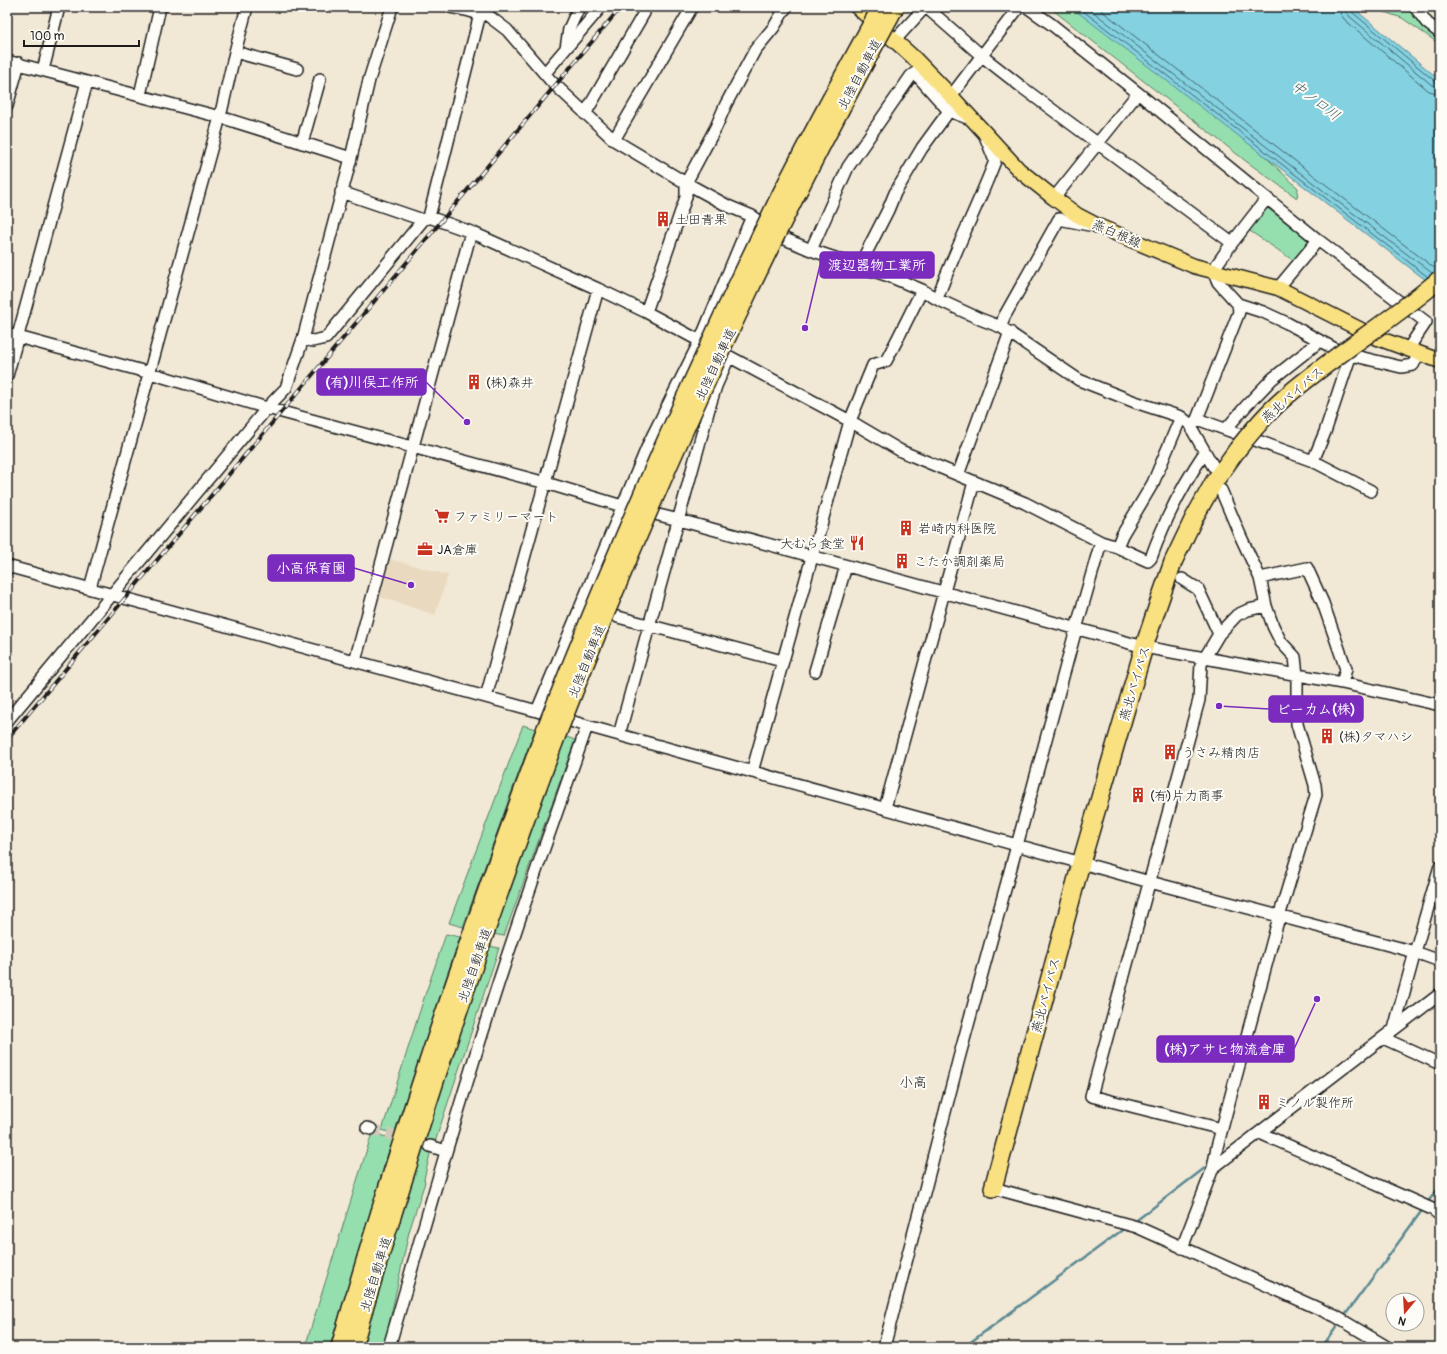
<svg xmlns="http://www.w3.org/2000/svg" width="1447" height="1354" font-family="Pangolin,'Klee One',sans-serif">
<style>
.built{fill:#e9dabf}
.green{fill:#95dfae;stroke:#587e65}
.water{fill:#83d1e1;stroke:#5a8992}
.lines{fill:none;stroke-linecap:round;stroke-linejoin:round}
.shore{stroke:#45646b;stroke-width:1}
.stream{stroke:#5a8992;stroke-width:2.5}
.minor-tunnel{stroke:#d1c9ba;stroke-width:11;stroke-dasharray:11 5.5;stroke-linecap:butt}
.minor-casing{stroke:#1c1c1c;stroke-width:14}
.major-casing{stroke:#1c1c1c;stroke-width:17}
.highway-casing{stroke:#1c1c1c;stroke-width:20}
.minor{stroke:#fdfcf7;stroke-width:11}
.major{stroke:#f9e181;stroke-width:14}
.highway{stroke:#f9e181;stroke-width:17}
.rail-casing{stroke:#1c1c1c;stroke-width:4}
.rail{stroke:#fdfcf7;stroke-width:2.5;stroke-dasharray:8;stroke-linecap:butt}
.highway-bridge-casing{stroke:#1c1c1c;stroke-width:20;stroke-linecap:butt}
.highway-bridge{stroke:#f9e181;stroke-width:17}
.labels{text-anchor:middle;stroke-width:4;stroke-linejoin:round;paint-order:stroke}
.street-label{font-size:13px;fill:#1c1c1c;stroke:#fdfcf7}
.poi-label{font-size:13px;fill:#1c1c1c;stroke:#fdfcf7;text-anchor:start}
.water-label{font-size:14px;font-style:italic;fill:#405b61;stroke:#fdfcf7}
.neighbourhood-label{font-size:14px;fill:#1c1c1c;stroke:#fdfcf7}
.leader{fill:none;stroke:#7b2cbf;stroke-width:1.5}
.callout-dot{fill:#7b2cbf;stroke:#fdfcf7;stroke-width:1.5}
.callout{fill:#7b2cbf;stroke:#7b2cbf;stroke-width:1.5}
.callout-label{font-size:14px;text-anchor:middle;font-weight:bold;fill:#fff}
</style>
<rect width="100%" height="100%" fill="#f1e8d6"/>
<filter id="ink" filterUnits="userSpaceOnUse"><feTurbulence type="fractalNoise" baseFrequency=".025" numOctaves="2"/><feDisplacementMap in="SourceGraphic" scale="8" xChannelSelector="R" yChannelSelector="G"/><feConvolveMatrix kernelMatrix="1 2 1 2 8 2 1 2 1" color-interpolation-filters="sRGB"/></filter>
<g filter="url(#ink)">
<path class="built" d="M386,558L448,575L435,615L375,595Z"/>
<path class="green" d="M1049,7H1082L1247,139L1298,188L1297,198L1247,162Z
M1375,7H1410L1440,38L1438,43L1402,18L1378,10Z
M1265,206L1310,241L1294,261L1247,229Z
M523,725L535,729L513,788L463,927L449,923Z
M564,736L575,740L504,936L492,934Z
M446,934L460,937L394,1134L382,1130L425,995Z
M489,946L499,948L435,1142L433,1143L424,1140Z
M372,1133L394,1139L388,1153L330,1347H305Z
M422,1147L428,1150L430,1154L424,1179L425,1182L409,1232L384,1347H361L403,1205Z"/>
<path class="water" d="M1071,7H1352L1440,80V291Z"/>
<g class="lines">
<path class="shore" d="M1078,7L1428,277
M1087,7L1308,179L1432,273
M1097,7L1312,174L1437,270
M1339,7L1341,15L1345,20L1429,91L1440,94
M1345,7L1346,12L1349,16L1433,86L1440,88
M1350,7L1352,12L1436,82L1440,83"/>
<path class="stream" d="M1402,1016L1440,987
M1358,1050L1391,1025
M1427,1203L1440,1186
M1133,1223L1210,1164
M1343,1318L1423,1209
M964,1347L1125,1228
M1322,1347L1340,1322"/>
<path class="minor-tunnel" d="M371,1129L430,1146"/>
<g class="minor-casing">
<path id="minor" d="M450,7L466,10L480,14
M926,7L982,56L1023,88L1232,243
M1027,7L1051,24L1138,93
M1415,7L1427,23L1440,33
M482,11L507,30L551,81L614,140L686,183L728,206L752,216L785,239L811,250L889,276L922,290L937,299L980,319L1001,327L1079,380L1135,402L1181,417L1192,426L1193,431L1213,466
M895,40L925,7
M566,48L569,29L579,7
M235,52L297,69
M7,61L220,117L351,158
M43,70L59,7
M545,73L601,7
M140,95L160,7
M951,96L1019,7
M7,106L19,63
M585,114L644,13
M614,140L692,7
M302,143L320,79
M341,192L423,220L429,217L471,232L598,289L646,312L700,341L850,421L901,451L1025,503L1101,542L1117,547L1148,561L1151,558C1165,519 1182,486 1205,452
M1054,198L1138,93L1318,240L1426,322L1408,349
M1267,198L1232,243L1213,270L1218,282L1238,304L1263,312L1287,323L1350,357L1355,356L1401,367L1413,365L1419,354
M429,217L480,14L484,7
M811,250L848,167L911,76L915,73L949,111
M862,267L866,253L888,210L895,193L922,148L949,111L973,120
M1278,288L1318,240
M937,299C954,252 977,208 995,161L985,136
M646,312L686,197V183L716,127L726,104L755,50L774,27L786,7
M1001,327L1004,317L1059,219L1089,225
M7,334L150,373L267,408L546,483L622,506L679,520L1144,647L1342,683L1440,705
M303,339L313,341L326,338L423,220
M7,376L87,82
M1197,419L1313,461L1371,491
M1194,423L1197,419L1239,312L1238,304
M1226,429L1247,405L1272,379L1320,341
M1313,461L1325,432L1350,357
M958,475L1010,332
M1117,547L1122,535L1153,483L1181,417
M7,566L537,711L587,726L1150,882L1415,952L1440,961
M1260,578L1307,568L1323,603L1346,669L1342,683
M1182,579L1198,589L1219,634
M90,588L220,117L235,52L247,7
M618,617L782,661
M355,661L471,232
M815,671L846,566
M486,697L598,289
M537,711L649,443L700,341L752,216
M7,721L267,408L286,388L303,339L351,158L369,80L392,7
M619,735L710,405L716,386L729,357
M752,772L850,421L873,365L886,361L898,338L922,290
M885,808L974,482
M1394,1029L1415,952L1440,866
M1383,1038L1440,1064
M367,1128L371,1129
M1222,1129L1091,1096L1199,700L1201,664L1219,634L1237,615L1248,610L1266,606
M1260,1133L1432,1209L1440,1215
M430,1146L446,1151
M1213,1168L1440,994
M993,1188L1137,1227L1335,1316L1387,1347
M1182,1248L1213,1168L1217,1147L1279,917L1316,795L1315,785L1297,724V675L1295,657L1281,642L1273,626L1266,606L1260,578L1240,535L1221,490
M389,1347C429,1210 468,1072 514,936C537,866 563,796 587,726
M884,1347L959,1058L1076,629L1101,542"/>
</g>
<g class="major-casing">
<path id="major" d="M857,7L913,57L951,96L1019,170L1054,198L1077,215L1098,226L1194,266L1278,288L1375,337L1440,361"/>
</g>
<g class="highway-casing">
<path id="highway" d="M993,1188L1081,863L1144,647L1158,605L1173,562L1194,518L1214,482L1237,450
M340,1347C399,1138 470,932 546,728
M353,1347C413,1139 482,934 558,732"/>
</g>
<use href="#minor" class="minor"/>
<use href="#major" class="major"/>
<use href="#highway" class="highway"/>
<g class="rail-casing">
<path id="rail" d="M7,739L621,7"/>
</g>
<use href="#rail" class="rail"/>
<g class="highway-bridge-casing">
<path id="highway-bridge" d="M1237,450C1251,432 1265,415 1282,400C1332,356 1390,322 1440,279
M546,728C617,547 695,369 781,194C813,131 847,69 881,7
M558,732C616,583 679,437 748,293C794,196 844,101 895,7"/>
</g>
<use href="#highway-bridge" class="highway-bridge"/>
</g>
</g>
<defs>
<g id="building-bare" transform="scale(1.2)"><path d="M-4-6H4V6H1V3H-1V6H-4ZM-2.5-4.3h1.7v1.8h-1.7ZM.8-4.3h1.7v1.8H.8ZM-2.5-1h1.7V.8h-1.7ZM.8-1h1.7V.8H.8Z" fill="#c8321e" stroke="#fdfcf7" stroke-width="2.5" paint-order="stroke"/></g>
<g id="supermarket-bare" transform="scale(1.2)"><path d="M-6-5.5h2.5l.6 2H6L4.5 2H-2.5L-4.4-4H-6ZM-1.5 3.2a1.3 1.3 0 1 0 .1 0ZM3 3.2a1.3 1.3 0 1 0 .1 0Z" fill="#c8321e" stroke="#fdfcf7" stroke-width="2.5" paint-order="stroke"/></g>
<g id="restaurant-bare" transform="scale(1.2)"><path d="M-5-6h1v4h1v-4h1v4h1v-4h1v5L-1.5 .5V6h-2V.5L-5-1ZM5-6V6H3V1.5H1.5Q1.5-4 5-6Z" fill="#c8321e" stroke="#fdfcf7" stroke-width="2.5" paint-order="stroke"/></g>
<g id="office-bare" transform="scale(1.2)"><path d="M-6-3h4V-5.5h4V-3h4V5H-6ZM-1-4.5V-3h2v-1.5ZM-6 0V1H6V0Z" fill="#c8321e" stroke="#fdfcf7" stroke-width="2.5" paint-order="stroke"/></g>
</defs>
<g fill-rule="evenodd">
<use href="#building-bare" x="663" y="219"/>
<use href="#building-bare" x="474" y="382"/>
<use href="#supermarket-bare" x="442" y="516"/>
<use href="#building-bare" x="906" y="528"/>
<use href="#restaurant-bare" x="857" y="543"/>
<use href="#office-bare" x="425" y="549"/>
<use href="#building-bare" x="902" y="561"/>
<use href="#building-bare" x="1327" y="736"/>
<use href="#building-bare" x="1170" y="752"/>
<use href="#building-bare" x="1138" y="795"/>
<use href="#building-bare" x="1264" y="1102"/>
</g>
<g class="labels">
<g class="street-label">
<text transform="translate(859 74) rotate(-62)" y="5">北陸自動車道</text>
<text transform="translate(1117 233) rotate(24)" y="5">燕白根線</text>
<text transform="translate(715 364) rotate(-65)" y="5">北陸自動車道</text>
<text transform="translate(1292 394) rotate(-41)" y="5">燕北バイパス</text>
<text transform="translate(586 661) rotate(-68)" y="5">北陸自動車道</text>
<text transform="translate(1134 683) rotate(-73)" y="5">燕北バイパス</text>
<text transform="translate(474 965) rotate(-71)" y="5">北陸自動車道</text>
<text transform="translate(1045 995) rotate(-75)" y="5">燕北バイパス</text>
<text transform="translate(375 1274) rotate(-73)" y="5">北陸自動車道</text>
</g>
<g class="poi-label">
<text x="675" y="224">土田青果</text>
<text x="486" y="387">(株)森井</text>
<text x="454" y="521">ファミリーマート</text>
<text x="918" y="533">岩崎内科医院</text>
<text x="845" y="548" text-anchor="end">大むら食堂</text>
<text x="437" y="554">JA倉庫</text>
<text x="914" y="566">こたか調剤薬局</text>
<text x="1339" y="741">(株)タマハシ</text>
<text x="1182" y="757">うさみ精肉店</text>
<text x="1150" y="800">(有)片力商事</text>
<text x="1276" y="1107">ミノル製作所</text>
</g>
<g class="water-label">
<text transform="translate(1316 100) rotate(37)" y="5">中ノ口川</text>
</g>
<g class="neighbourhood-label">
<text x="913" y="1087">小高</text>
</g>
</g>
<path class="leader" d="M805 328L820 265M467 422L426 382M411 585L354 568M1219 706L1269 709M1317 999L1294 1049"/>
<g class="callout-dot">
<circle cx="805" cy="328" r="4"/>
<circle cx="467" cy="422" r="4"/>
<circle cx="411" cy="585" r="4"/>
<circle cx="1219" cy="706" r="4"/>
<circle cx="1317" cy="999" r="4"/>
</g>
<g class="callout">
<rect x="820" y="252" width="114" height="26" rx="4"/>
<rect x="317" y="369" width="109" height="26" rx="4"/>
<rect x="268" y="555" width="86" height="26" rx="4"/>
<rect x="1269" y="696" width="94" height="26" rx="4"/>
<rect x="1157" y="1036" width="137" height="26" rx="4"/>
</g>
<g class="callout-label">
<text x="877" y="270">渡辺器物工業所</text>
<text x="372" y="387">(有)川俣工作所</text>
<text x="311" y="573">小高保育園</text>
<text x="1316" y="714">ビーカム(株)</text>
<text x="1225" y="1054">(株)アサヒ物流倉庫</text>
</g>
<rect width="1447" height="1354" fill="none" stroke="#fdfcf7" stroke-width="24"/>
<rect x="12" y="12" width="1423" height="1330" fill="none" stroke="#1c1c1c" stroke-width="1.5" filter="url(#ink)"/>
<g transform="translate(1405 1312) rotate(198)"><circle r="19" fill="#fdfcf7" stroke="#a3a29f"/>
<path d="M0-3L7 15L0 10L-7 15Z" fill="#c8321e"/>
<text y="-6" font-size="11" font-weight="bold" text-anchor="middle" fill="#1c1c1c">N</text>
</g>
<path d="M24 40v6h115v-6" fill="none" stroke="#1c1c1c" stroke-width="2"/>
<text x="30" y="40" font-size="12" fill="#1c1c1c" stroke="#fdfcf7" stroke-width="3" paint-order="stroke">100 m</text>
</svg>
